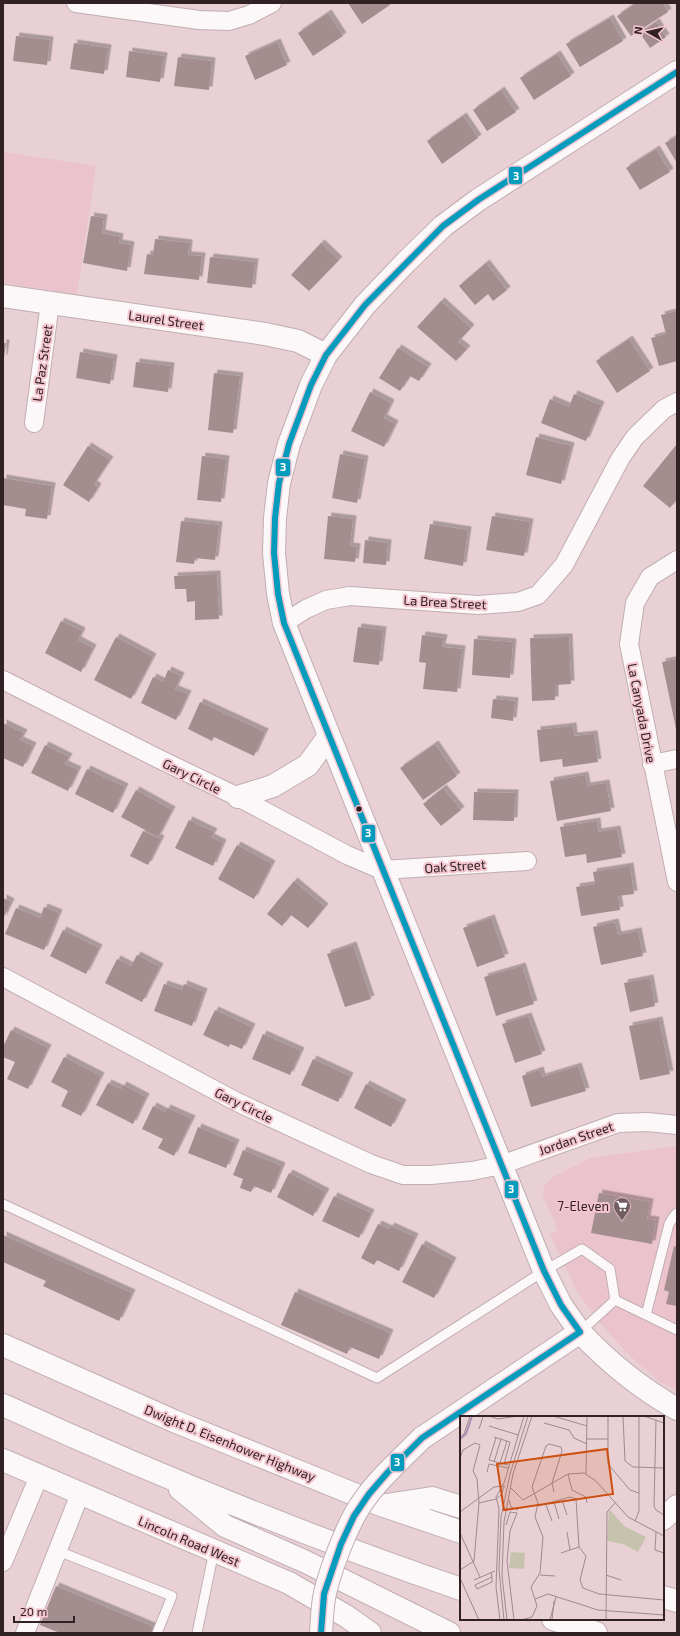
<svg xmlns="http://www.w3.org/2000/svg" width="680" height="1636" font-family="'Exo 2',sans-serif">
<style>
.built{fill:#ebc3cc}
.building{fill:#a48d8f;filter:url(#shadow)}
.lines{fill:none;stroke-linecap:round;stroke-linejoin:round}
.lane-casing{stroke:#c0aeb2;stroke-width:11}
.street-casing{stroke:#c0aeb2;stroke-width:20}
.secondary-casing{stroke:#c0aeb2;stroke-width:24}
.highway-casing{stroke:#c0aeb2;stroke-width:24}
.lane{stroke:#fcf8f9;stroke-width:9}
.street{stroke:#fcf8f9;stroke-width:18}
.secondary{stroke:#fcf8f9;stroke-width:22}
.highway{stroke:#fcf8f9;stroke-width:22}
.secondary-bridge-casing{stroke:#c0aeb2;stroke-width:24;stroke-linecap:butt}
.secondary-bridge{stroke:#fcf8f9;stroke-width:22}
.bus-1-casing{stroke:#f3c5cf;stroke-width:9}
.bus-1{stroke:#059bbd;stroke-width:6}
.bus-dot{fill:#312024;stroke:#f3c5cf;stroke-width:1.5}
.labels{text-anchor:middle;stroke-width:4;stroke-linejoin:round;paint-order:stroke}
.street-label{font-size:13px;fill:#312024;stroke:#f3c5cf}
.poi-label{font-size:13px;fill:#312024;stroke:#f3c5cf;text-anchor:end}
.inset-river{fill:none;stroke:#a890b8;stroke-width:2}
.inset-road{fill:none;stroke:#9f8a8e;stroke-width:1}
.view{fill:#cd5010;fill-opacity:0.15;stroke:#cd5010;stroke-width:2}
.inset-edge{fill:none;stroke:#312024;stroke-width:2}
.line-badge{stroke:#f3c5cf;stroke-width:1.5}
.badge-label{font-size:11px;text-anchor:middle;font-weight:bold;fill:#fff}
</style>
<defs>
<filter id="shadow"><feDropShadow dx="3.5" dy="-3.5" stdDeviation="0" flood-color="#0004"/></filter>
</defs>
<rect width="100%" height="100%" fill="#e8d0d5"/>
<path class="built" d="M3,152L96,166L77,295L3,283Z
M677,1146V1391L659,1381L629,1355L602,1325L577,1292L550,1234L558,1231L543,1195L544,1186L553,1177L590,1158Z"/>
<path class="building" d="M348,3H389L390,5L362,24Z
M636,3H663L668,12L631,36L617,16Z
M328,13L343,36L313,56L298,33Z
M610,18L623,41L580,67L566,44Z
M656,22L666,37L650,48L640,33Z
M16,36L50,40L47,65L13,61Z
M277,42L287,65L255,80L245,56Z
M74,43L108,48L104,74L70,69Z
M129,51L164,56L160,82L126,77Z
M557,54L571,76L534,100L520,78Z
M178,57L212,61L209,90L174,86Z
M501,90L516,112L487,131L473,110Z
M463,116L478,138L442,164L427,141Z
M677,136V163L665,143Z
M656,149L670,172L640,190L626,168Z
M91,216L104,218L102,233L120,237L119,243L131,245L127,271L83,263Z
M155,239L189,243L188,255L202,256L199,280L144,274L147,254L153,255Z
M321,243L339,260L309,291L291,275Z
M210,257L255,262L252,288L207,283Z
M486,263L507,290L493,301L488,294L475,305L459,286Z
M441,301L471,328L458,342L467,349L456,361L417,327Z
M677,311V361L659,366L651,338L666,334L661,315Z
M629,339L650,371L617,393L596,361Z
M3,343H6L4,358H3Z
M398,348L428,367L419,381L410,376L400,391L379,378Z
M80,352L114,358L110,384L76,378Z
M136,362L171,366L168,392L133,387Z
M214,373L240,376L233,433L208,430Z
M370,392L391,403L384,418L395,424L384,447L351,431Z
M574,394L601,405L586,441L541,423L550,399L569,407Z
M536,437L571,446L561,484L526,475Z
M677,444V499L670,508L643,486Z
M88,446L110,460L94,484L98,487L89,502L63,485Z
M340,454L365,459L357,503L332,498Z
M202,456L226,459L221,502L197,500Z
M3,478L52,486L47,519L25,516L26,509L3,505Z
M328,516L353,519L350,546L357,547L355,562L324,559Z
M492,516L530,522L524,556L486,550Z
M181,521L219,525L215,560L195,558L194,564L176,562Z
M430,524L468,530L463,566L424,559Z
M365,540L388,543L386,565L363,563Z
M217,574L219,619L195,620V601L187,602L186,589H175L174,576Z
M61,621L82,631L78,640L93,648L81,672L45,653Z
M358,627L383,630L379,665L353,662Z
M422,635L444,638L442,647L462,649L457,692L423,689L426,663L419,662Z
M116,637L153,657L131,699L94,680Z
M569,637L571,684L555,685V700L532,701L530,638Z
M474,639L513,642L510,678L472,675Z
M677,659V729H676L662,662Z
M168,670L181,676L175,689L188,694L176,720L141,703L153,677L163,682Z
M493,699L515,701L513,721L491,718Z
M200,702L265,732L254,756L214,737L212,741L188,729Z
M3,723L24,733L20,740L33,746L23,767L3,758Z
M573,726L574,736L594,734L598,762L563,767L562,759L540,762L537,730Z
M435,744L457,776L423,800L400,768Z
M45,745L69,757L65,764L78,770L68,791L31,773Z
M87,769L125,787L113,813L75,794Z
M585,775L587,786L606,783L611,811L557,821L550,781Z
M443,788L461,810L441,826L423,804Z
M136,790L172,810L158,837L121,817Z
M474,792L515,793L514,821L473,820Z
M189,820L214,832L211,837L223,843L213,866L175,848Z
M597,821L598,832L617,829L622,857L587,863L586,854L565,857L560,827Z
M143,831L161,839L148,865L130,856Z
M237,845L272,864L254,899L218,879Z
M630,866L634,894L618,896L620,910L581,916L576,887L595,884L593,872Z
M294,881L325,907L308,928L291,915L282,926L267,914Z
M3,898L11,902L3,919Z
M44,907L59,913L44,950L5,934L16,908L40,918Z
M491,918L505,957L477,967L463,928Z
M615,922L618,935L638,931L643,956L601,965L593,927Z
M63,930L99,948L86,974L50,956Z
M353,945L371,999L345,1007L327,954Z
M137,955L160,967L142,1002L105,983L117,959L131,966Z
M522,966L534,1004L496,1016L484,977Z
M650,978L655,1006L630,1012L624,983Z
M164,984L182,990L184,984L204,992L192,1026L154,1011Z
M215,1010L252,1027L242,1049L230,1044L229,1047L203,1035Z
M528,1016L542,1054L515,1063L502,1024Z
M659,1020L670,1074L640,1080L629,1026Z
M11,1030L48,1048L28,1089L7,1079L15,1062L3,1057V1047Z
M263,1034L301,1051L290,1075L252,1059Z
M64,1057L101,1076L81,1116L61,1106L68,1091L51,1082Z
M313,1059L350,1076L338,1102L301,1085Z
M578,1066L586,1091L531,1107L522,1076L540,1070L542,1077Z
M108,1083L121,1089L123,1085L146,1097L133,1124L96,1105Z
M366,1084L403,1103L391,1127L354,1108Z
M153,1106L165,1112L167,1108L192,1119L174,1156L158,1148L163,1139L142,1129Z
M198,1127L236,1143L226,1168L188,1153Z
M243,1150L282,1166L271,1193L254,1186L251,1192L240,1188L243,1179L233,1175Z
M289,1173L326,1192L313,1216L277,1197Z
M599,1193L650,1202L647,1219L656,1220L652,1244L591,1233Z
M334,1196L371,1213L359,1238L322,1221Z
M378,1224L389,1229L391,1226L415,1237L399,1271L377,1260L374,1265L361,1258Z
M3,1235L132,1293L119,1321L43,1286L46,1281L3,1262Z
M422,1244L453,1261L434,1298L402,1282Z
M674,1246L677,1247V1306L666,1304L669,1292L664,1290Z
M295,1292L390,1333L379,1359L350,1347L347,1354L281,1325Z
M56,1586L154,1627L151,1633H60L40,1625Z"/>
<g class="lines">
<g class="lane-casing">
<path id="lane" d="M3,1204L377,1378L544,1271L582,1249L610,1269L615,1300
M646,1315L669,1224L674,1216L677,1213
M580,1332L615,1300L677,1330
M58,1551L172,1596L157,1633
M197,1633L214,1551"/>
</g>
<g class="street-casing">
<path id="street" d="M76,3L199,20L229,21L249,15L272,3
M34,423L50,303
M677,560L650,577L635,603L629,644L677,882
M284,623L306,609L326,600L350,596L478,605L518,602L538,595L564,565L620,459L635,437L664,409L677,402
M3,680L157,758L238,797L347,855L382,870L527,861
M652,764L677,759
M3,977L237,1102L371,1164L403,1175H431L472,1171L501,1165L618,1123L647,1122L677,1125
M3,1562L39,1476
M25,1633L80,1494"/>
</g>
<g class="secondary-casing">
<path id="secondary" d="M3,296L265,334L298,341L326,355
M238,797L273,786L308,765L329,736
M580,1332C609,1363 640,1388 677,1409
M422,1438L580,1332L561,1305L544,1271L284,623L278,594L274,553L275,518L279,483L289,444L311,385L326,355L365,305L406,262L443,226L478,200L677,72
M3,1460L289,1583L346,1616L370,1633"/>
</g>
<g class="highway-casing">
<path id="highway" d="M3,1345L174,1421L381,1505L461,1532
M3,1405C152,1473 305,1536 461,1589
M180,1489L225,1526L306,1562L449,1633
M386,1505L432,1498L461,1507
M663,1519L677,1506
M663,1597L677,1601
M553,1619L596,1633"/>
</g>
<use href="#lane" class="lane"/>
<use href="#street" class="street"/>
<use href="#secondary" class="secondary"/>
<use href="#highway" class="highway"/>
<g class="secondary-bridge-casing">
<path id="secondary-bridge" d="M321,1633C322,1620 322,1606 325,1593C330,1571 343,1537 354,1516C370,1486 398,1462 422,1438"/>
</g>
<use href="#secondary-bridge" class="secondary-bridge"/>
<g class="bus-1-casing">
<path id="bus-1" d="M321,1633L324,1594L341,1544L354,1516L369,1494L388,1472L422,1438L580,1332L561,1305L544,1271L284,623L278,594L274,553L275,518L279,483L289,444L311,385L326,355L365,305L443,226L478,200L677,72"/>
</g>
<use href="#bus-1" class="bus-1"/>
</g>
<defs>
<g id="supermarket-pin" transform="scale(0.9)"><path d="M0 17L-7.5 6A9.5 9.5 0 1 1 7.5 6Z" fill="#715e62" stroke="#f3c5cf"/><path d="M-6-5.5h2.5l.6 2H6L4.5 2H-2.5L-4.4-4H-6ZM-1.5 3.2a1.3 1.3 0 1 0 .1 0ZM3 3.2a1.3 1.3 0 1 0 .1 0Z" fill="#fff"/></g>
</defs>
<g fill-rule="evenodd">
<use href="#supermarket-pin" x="622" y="1206"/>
</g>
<circle class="bus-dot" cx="359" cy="809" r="3.5"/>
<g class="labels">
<g class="street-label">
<text transform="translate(166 320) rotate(8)" y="5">Laurel Street</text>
<text transform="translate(42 363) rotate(-82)" y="5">La Paz Street</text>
<text transform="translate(445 602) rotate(3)" y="5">La Brea Street</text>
<text transform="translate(642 713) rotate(79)" y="5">La Canyada Drive</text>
<text transform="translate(192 776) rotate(26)" y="5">Gary Circle</text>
<text transform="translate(455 866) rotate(-4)" y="5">Oak Street</text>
<text transform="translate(244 1105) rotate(26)" y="5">Gary Circle</text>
<text transform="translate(576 1138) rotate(-19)" y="5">Jordan Street</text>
<text transform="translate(230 1443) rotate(22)" y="5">Dwight D. Eisenhower Highway</text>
<text transform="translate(189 1541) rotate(23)" y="5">Lincoln Road West</text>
</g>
<g class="poi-label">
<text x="609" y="1211">7-Eleven</text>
</g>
</g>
<g transform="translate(460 1416)">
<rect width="204" height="204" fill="#e8d0d5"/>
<path d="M149,93L164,110L186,121L178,136L163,128L147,125ZM51,136L65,137L64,153L49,152Z" fill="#c5c2ad"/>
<path class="inset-river" d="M0,23L6,18L12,0"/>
<path class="inset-road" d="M21,0H38M29,0L38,3L58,0M93,0L127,10M148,0V48L170,74L179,77M163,0L165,45L173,51L204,52M184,0L204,7M196,4L194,90L196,94L204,99M84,7L109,14L114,22L127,28M29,10L58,19M19,13L23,1M0,21L4,18L10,0M34,21L50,26L44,48M36,22L29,44L48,49M127,23H148M0,42L3,34L15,27L20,29L13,55L17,63L19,87L14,145L0,154M34,46L41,23M40,47L47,25M27,56L29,48L48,52M108,58L112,74L126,81L127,87M126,58L127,0M51,72L63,84L108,58L124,57L136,65L168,101L204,120M36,83L41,79L44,71M49,84L51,91L58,94M102,84L107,99M94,86L99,103M19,87L36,83M86,89L92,105M78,90L110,81L116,83L119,131L126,140L120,164L123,172L139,178L204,184M0,96L34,71L45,70M175,105L179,95V0M46,109L50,96L57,97M107,116L110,134M196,116L195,134L204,137M0,117L20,161M101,137L119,131M31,156L32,161L15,169L17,173L32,166V161M80,159L95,160M146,159L161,164M0,162L19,204M14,164L35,155M75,183L88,178L138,194L204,199M40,204L36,171L39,93L36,81L44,67L64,0M44,204L39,154L41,101L50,58L68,0M47,204L42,160L44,106L53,58L72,0M54,204L47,145L50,115L57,97M61,204L72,201L77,190L71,171L80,157L83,121L75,101L78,87L72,71L86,30L89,28L101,31L102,35L92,67L94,76M90,204L96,181M92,204L94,185M146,204L147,96L155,87"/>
<path class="view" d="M147,33L153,78L44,94L37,48Z"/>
<rect width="204" height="204" class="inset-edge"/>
</g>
<g class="line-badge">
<rect x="508" y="166" width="15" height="19" rx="4" fill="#059bbd"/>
<rect x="275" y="458" width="16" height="19" rx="4" fill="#059bbd"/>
<rect x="361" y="824" width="15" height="19" rx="4" fill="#059bbd"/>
<rect x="504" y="1180" width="15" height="19" rx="4" fill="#059bbd"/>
<rect x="390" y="1453" width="15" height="19" rx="4" fill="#059bbd"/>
</g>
<g class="badge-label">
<text x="516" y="180">3</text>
<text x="283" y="471">3</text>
<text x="368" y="837">3</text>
<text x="511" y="1193">3</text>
<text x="397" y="1466">3</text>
</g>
<rect width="680" height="1636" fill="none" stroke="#312024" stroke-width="8"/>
<g transform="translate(648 32) rotate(278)" stroke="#f3c5cf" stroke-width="3" paint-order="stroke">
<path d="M0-3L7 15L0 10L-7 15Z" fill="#312024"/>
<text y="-6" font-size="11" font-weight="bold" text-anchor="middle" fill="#312024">N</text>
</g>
<path d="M14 1616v6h60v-6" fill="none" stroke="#312024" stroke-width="2"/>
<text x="20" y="1616" font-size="12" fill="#312024" stroke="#f3c5cf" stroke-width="3" paint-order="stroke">20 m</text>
</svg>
